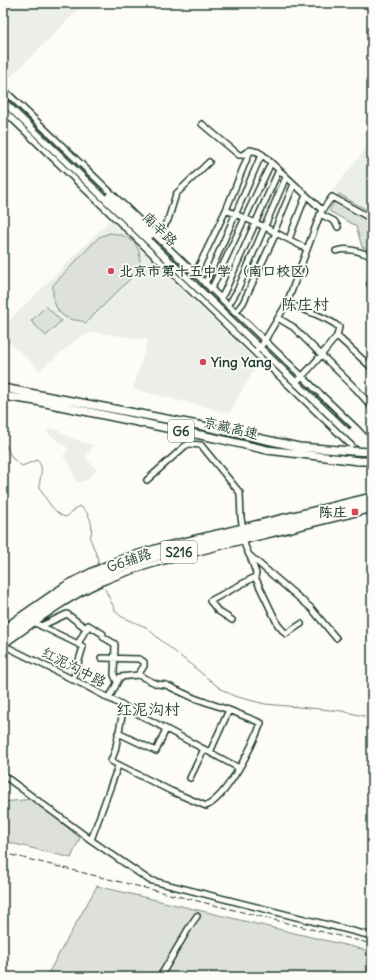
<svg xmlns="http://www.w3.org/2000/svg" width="375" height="980" font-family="Delius,'LXGW WenKai TC',sans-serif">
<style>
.built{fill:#eceee9}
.green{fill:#dde0db;stroke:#7e8e88}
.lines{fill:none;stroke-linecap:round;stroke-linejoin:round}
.stream{stroke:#75877f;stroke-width:1}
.minor-casing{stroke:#1f3d34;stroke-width:8}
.major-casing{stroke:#1f3d34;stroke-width:9}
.highway-casing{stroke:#1f3d34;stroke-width:10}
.minor{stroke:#fdfcf7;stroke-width:5}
.major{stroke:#fdfcf7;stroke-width:6}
.highway{stroke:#fdfcf7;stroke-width:7}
.rail{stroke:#1f3d34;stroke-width:1;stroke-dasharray:6 3;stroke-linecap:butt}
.highway-bridge-casing{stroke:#1f3d34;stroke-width:10;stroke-linecap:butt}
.highway-bridge{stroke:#fdfcf7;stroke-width:7}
.poi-dot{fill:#d1495b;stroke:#fdfcf7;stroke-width:1.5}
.labels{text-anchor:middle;stroke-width:3.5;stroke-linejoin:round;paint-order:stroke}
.shield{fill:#fdfcf7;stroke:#62766e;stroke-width:1}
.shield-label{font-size:13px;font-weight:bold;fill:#1f3d34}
.street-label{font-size:14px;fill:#1f3d34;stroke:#fdfcf7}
.poi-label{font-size:14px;font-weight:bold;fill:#1f3d34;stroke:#fdfcf7;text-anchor:start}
.quarter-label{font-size:16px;fill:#1f3d34;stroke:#fdfcf7}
</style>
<rect width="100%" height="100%" fill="#fdfcf7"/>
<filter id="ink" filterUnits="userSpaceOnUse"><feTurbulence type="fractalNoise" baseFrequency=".025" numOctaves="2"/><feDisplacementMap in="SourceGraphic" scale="8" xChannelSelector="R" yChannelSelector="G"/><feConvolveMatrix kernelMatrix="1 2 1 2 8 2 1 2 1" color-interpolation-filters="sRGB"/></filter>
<g filter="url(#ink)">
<path class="built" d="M3,3H85L4,83L3,82Z
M372,141V213L332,191Z
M110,220L258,363L229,413L133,389L148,340L94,332L79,338L40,370L11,344L7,339L8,322Z
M49,429L59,430L64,435L79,441L93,445L91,449L85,457L97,470L95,472L86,480L77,483L71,466L63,456L69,449L49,434L47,431Z"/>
<path class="green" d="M339,194L372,213V251L362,247L356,226L329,211Z
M110,233C134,236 143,246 139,270L86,323C82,320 79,321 74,320C56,317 52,301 53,285L99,237Z
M46,306L61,321L46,336L31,321Z
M33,799L80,838L71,858L3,841V802Z
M97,886L366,950L368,977H46Z"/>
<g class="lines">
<path class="stream" d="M3,440L12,458L22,466L37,460C46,469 38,477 40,487C43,496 56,516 66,517L79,506C91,512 94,528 90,538L98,559L97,565
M105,589L116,612L122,617L146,627L158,638L221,689L234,696L265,704L342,711L372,718"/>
<g class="minor-casing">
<path id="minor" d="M3,89L358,430L367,440L368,445
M3,110L355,449L372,467
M202,124L239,155H242L250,150L258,152L263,155L322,210
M226,210L265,227L307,249
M320,214L334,221L338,227
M274,232L294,184
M157,237L168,220L176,194L209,162
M289,239L306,195
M336,251C348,247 360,252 372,256
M195,274L226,210L250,151
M205,284L259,160L263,155
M370,284L372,278
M211,290L271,163
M220,298L224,293L279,170
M287,303C304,311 324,315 339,327L337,336L372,368
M228,306L237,291L286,177
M235,313L243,303L276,233
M278,318L293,327L357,390L372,407
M257,350L262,345L287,303L321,212L332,197L372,219
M298,380C313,367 324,351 337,336
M147,480L185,446L189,444L201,445L240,493L241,518L243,529
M244,537L245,546L249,555L311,608L336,638
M255,577L278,625L286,634L301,624
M232,620L218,611L210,601L255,577L256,573L250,556
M35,623L78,644L88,625L103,634V637L115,644L114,675L117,682
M41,626L67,614L87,629
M3,628L65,585L92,571L119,559L159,547L372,496
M3,645C34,623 65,599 100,583C139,566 180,557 222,546C272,534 322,521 372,509
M3,645L86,686L239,768
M101,658L139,659L144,662V666L138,675
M73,680L83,647L78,644
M107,698L112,693L120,677L138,675L157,684L166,685L194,698L229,710L210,752
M124,706L115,751L111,761L171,791L206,806C227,797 253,745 261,723L229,710
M118,733L156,751L166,729
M3,775L91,840L149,880L372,936
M190,778L204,749
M91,840L118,766
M160,977L190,926L197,916"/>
</g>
<g class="major-casing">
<path id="major" d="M3,101L363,447L372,459
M109,196L150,236
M352,431L372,451
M3,633L68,589L94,575L121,563L160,552L372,501
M3,639L70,593L96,579L123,568L161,556L372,505"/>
</g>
<g class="highway-casing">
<path id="highway" d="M3,388L198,425L299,447L352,451
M3,396L36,401L215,438L267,450L359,461"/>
</g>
<use href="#minor" class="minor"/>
<use href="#major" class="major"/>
<use href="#highway" class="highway"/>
<path class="rail" d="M3,853L372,944"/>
<g class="highway-bridge-casing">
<path id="highway-bridge" d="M352,451L372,452
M359,461H372"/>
</g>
<use href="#highway-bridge" class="highway-bridge"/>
</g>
</g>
<g class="poi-dot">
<circle cx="111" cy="271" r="4"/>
<circle cx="203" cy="362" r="4"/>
<rect x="351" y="508" width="8" height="8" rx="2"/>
</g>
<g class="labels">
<g class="shield">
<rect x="168" y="420" width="26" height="22" rx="3"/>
<rect x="161" y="541" width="36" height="22" rx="3"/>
</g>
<g class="shield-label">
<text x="181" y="436">G6</text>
<text x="179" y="557">S216</text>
</g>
<g class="street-label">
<text transform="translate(160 229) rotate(44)" y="5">南辛路</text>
<text transform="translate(231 428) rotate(13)" y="5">京藏高速</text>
<text transform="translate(129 560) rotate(-19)" y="5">G6辅路</text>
<text transform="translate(74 667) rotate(27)" y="5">红泥沟中路</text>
</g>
<g class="poi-label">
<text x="119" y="276">北京市第十五中学 （南口校区）</text>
<text x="211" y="367">Ying Yang</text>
<text x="347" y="517" text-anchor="end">陈庄</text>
</g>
<g class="quarter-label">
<text x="305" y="310">陈庄村</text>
<text x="148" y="715">红泥沟村</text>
</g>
</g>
<rect width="375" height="980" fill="none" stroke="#fdfcf7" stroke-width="16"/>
<rect x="8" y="8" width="359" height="964" fill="none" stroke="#1f3d34" stroke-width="1.5" filter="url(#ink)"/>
</svg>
